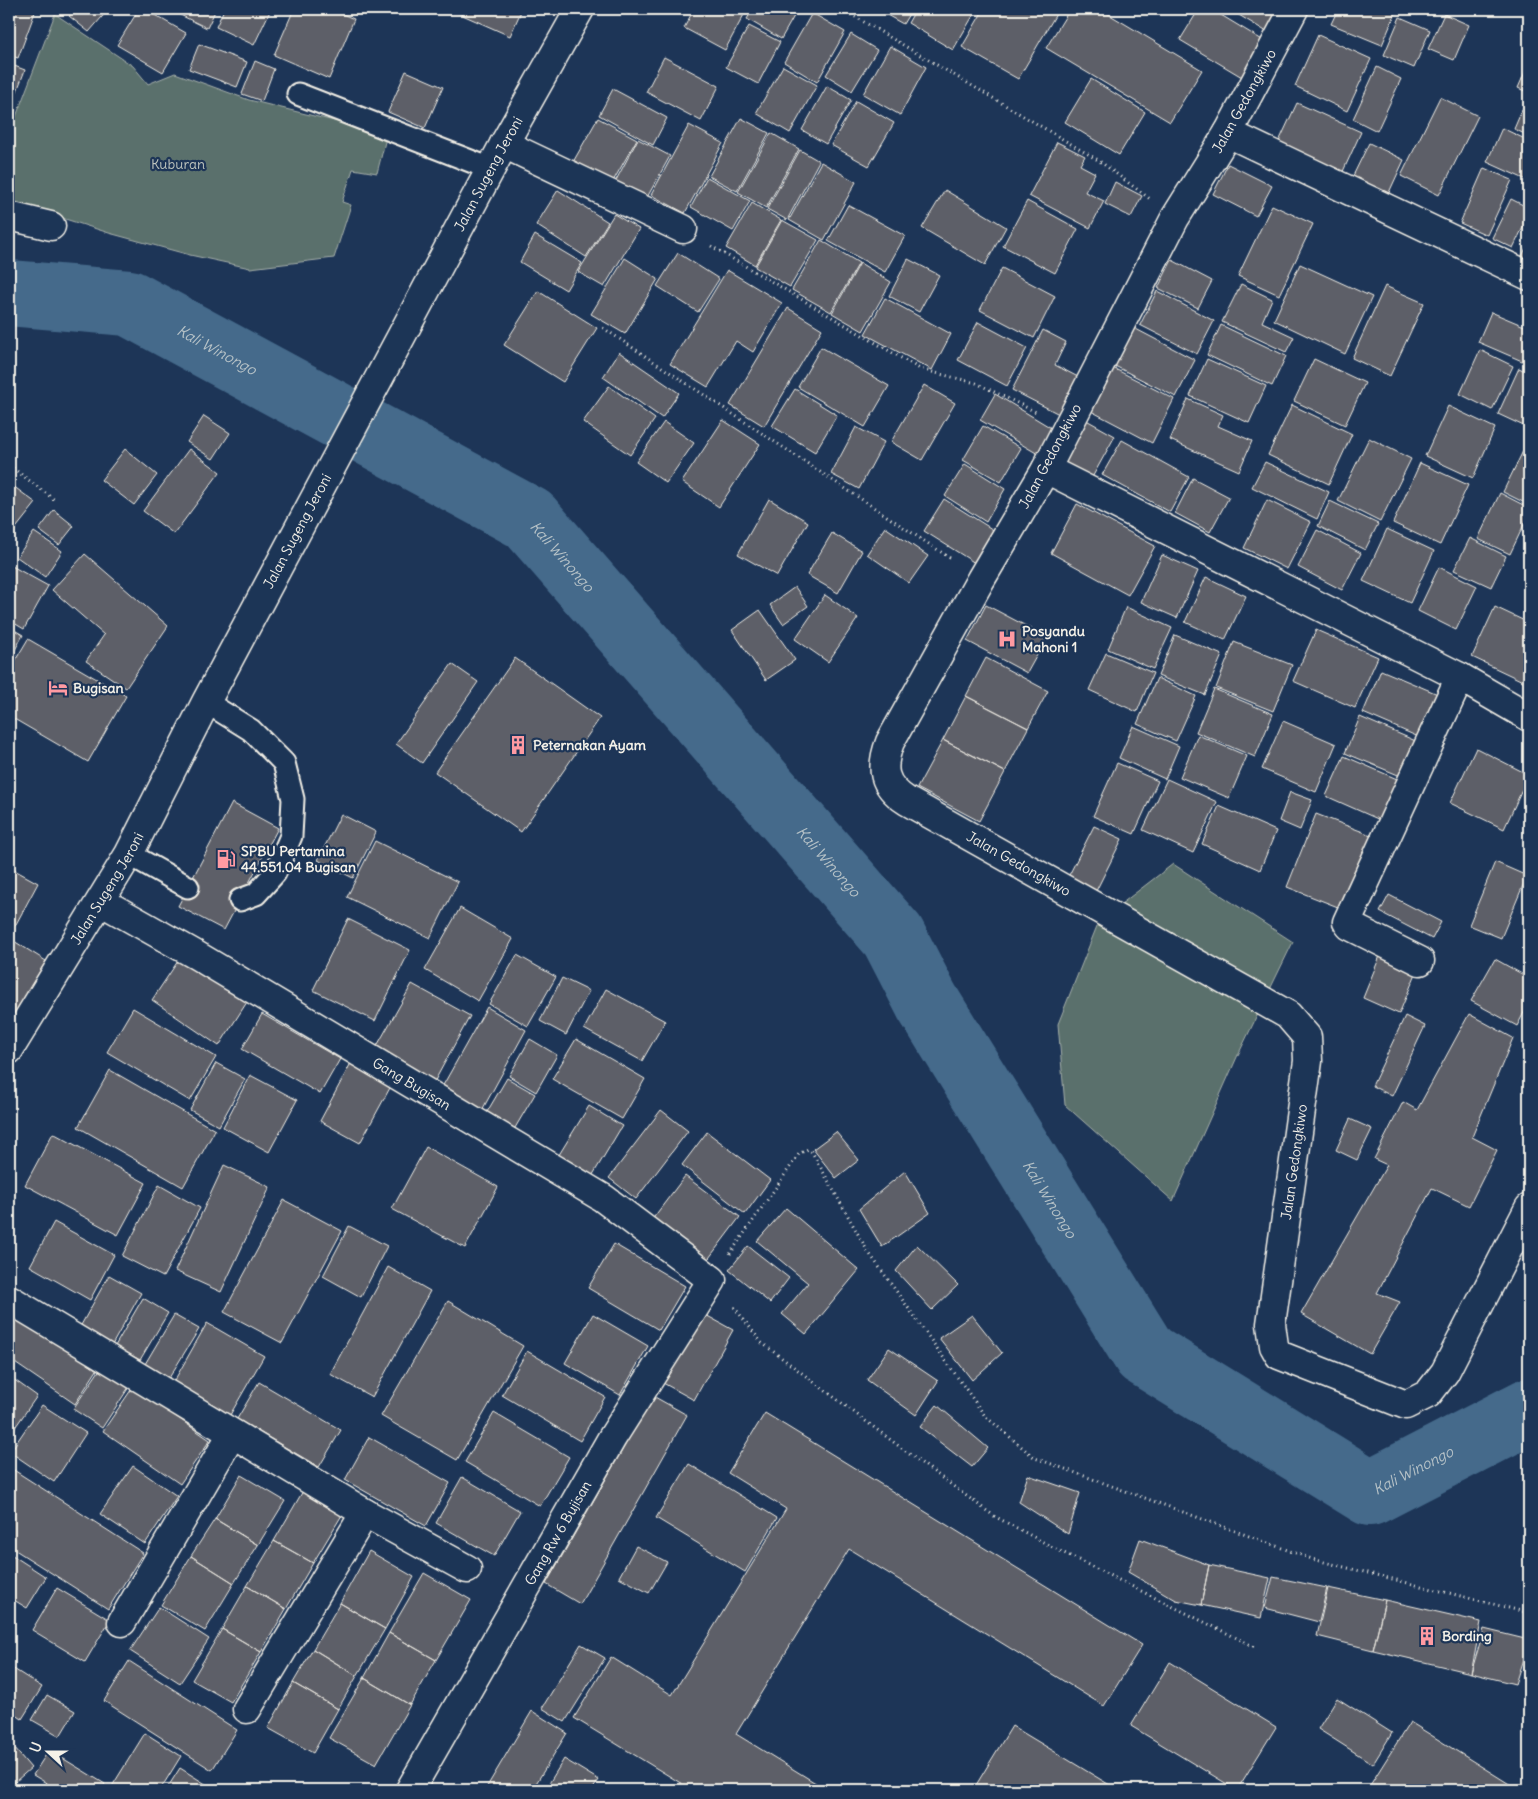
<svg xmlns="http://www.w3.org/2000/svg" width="1538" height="1799" font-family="Delius,sans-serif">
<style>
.green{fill:#5a706c;stroke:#a7b0aa}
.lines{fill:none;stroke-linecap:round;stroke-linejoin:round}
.river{stroke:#446a8b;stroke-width:66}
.building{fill:#5d5e67;stroke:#f4f1e8}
.lane-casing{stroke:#f4f1e8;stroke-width:25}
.street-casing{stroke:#f4f1e8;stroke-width:31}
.primary-casing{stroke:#f4f1e8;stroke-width:31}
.path{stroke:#f4f1e8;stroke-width:3;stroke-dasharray:1 4;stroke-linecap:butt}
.lane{stroke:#1d3557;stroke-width:21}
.street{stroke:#1d3557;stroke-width:28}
.primary{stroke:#1d3557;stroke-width:28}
.labels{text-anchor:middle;stroke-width:4.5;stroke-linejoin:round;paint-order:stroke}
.street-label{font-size:14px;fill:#f4f1e8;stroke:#1d3557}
.park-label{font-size:14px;fill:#bec4bd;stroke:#1d3557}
.poi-label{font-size:14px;font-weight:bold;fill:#f4f1e8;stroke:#1d3557;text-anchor:start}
.water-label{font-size:15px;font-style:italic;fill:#b6c2c7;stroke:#1d3557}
</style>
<rect width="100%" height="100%" fill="#1d3557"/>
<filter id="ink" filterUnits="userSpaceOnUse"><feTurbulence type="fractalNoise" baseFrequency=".02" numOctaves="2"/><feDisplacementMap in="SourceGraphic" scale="10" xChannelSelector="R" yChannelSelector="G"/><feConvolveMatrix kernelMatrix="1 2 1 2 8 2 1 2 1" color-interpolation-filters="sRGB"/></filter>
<g filter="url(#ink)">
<path class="green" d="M55,14L133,66L148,84L175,73L249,100L387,134L377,173L353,169L342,202L351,205L334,258L250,268L190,255L109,233L9,201V135Z
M1173,864L1293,942L1237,1057L1173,1201L1065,1105L1058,1024L1099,921Z"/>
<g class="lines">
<path class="river" id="s1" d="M9,293L129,303L529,519L893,936L927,1002L1145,1354L1370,1493L1529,1411"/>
</g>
<path class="building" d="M9,9H27L35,12L18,58L9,55Z
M76,9H107L108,10L89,32L69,16Z
M139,9H144L186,33L163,72L117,45Z
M168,9H216L207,28Z
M224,9H271L254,45L216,27Z
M294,9H331L354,19L329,79L274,55Z
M449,9H522L510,36Z
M694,9H747L725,50L684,28Z
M753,9H798L781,39L747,19Z
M876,9H912L903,24Z
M916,9H977L953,50L908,23Z
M984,9H1059L1018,79L962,47Z
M1070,9H1100L1202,70L1170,122L1046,48Z
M1199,9H1211L1264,41L1242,77L1180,40Z
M1229,9H1281L1267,32Z
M1338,9H1388L1396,12L1382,45L1331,24Z
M1405,9H1421L1418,15Z
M812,13L845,32L817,82L784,62Z
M1444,14L1469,25L1454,60L1428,49Z
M1400,17L1430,30L1414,68L1384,55Z
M749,26L780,42L758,84L726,67Z
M851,34L877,50L852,91L826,75Z
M1318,35L1371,59L1347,111L1295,86Z
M199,44L247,62L237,87L189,69Z
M890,46L926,67L900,115L863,94Z
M664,57L719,86L701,121L646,92Z
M255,61L274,69L262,101L242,94Z
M1529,63V93L1518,88Z
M9,64L25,70L9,112Z
M783,66L817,85L790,133L756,113Z
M1377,67L1401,79L1377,131L1353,119Z
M406,71L443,87L425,128L388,112Z
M1091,79L1145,112L1119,155L1065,122Z
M827,86L851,100L826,144L802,130Z
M613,89L667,118L653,145L599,115Z
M1528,96H1529V136L1514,129Z
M1440,97L1478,116L1439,195L1401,176Z
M856,101L894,123L869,166L831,145Z
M1297,103L1361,132L1340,178L1276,148Z
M598,118L637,139L612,183L573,162Z
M741,118L769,133L737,191L709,176Z
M689,125L723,143L685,213L651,195Z
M1502,128L1529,141V181L1487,162Z
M771,133L799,149L766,208L738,192Z
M638,139L670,156L645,201L614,184Z
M1057,142L1085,156L1080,165L1095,173L1085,192L1104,201L1090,228L1029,196Z
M1369,143L1404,160L1386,199L1350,182Z
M800,150L819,161L787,220L767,209Z
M821,162L856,182L824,240L789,220Z
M1228,164L1272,186L1256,216L1213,194Z
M1484,168L1512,180L1487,235L1460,223Z
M707,177L750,201L733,231L691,207Z
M1115,182L1142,196L1131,217L1105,204Z
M558,190L608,222L586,257L536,225Z
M945,190L1006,227L985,265L922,228Z
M1511,199L1529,208V215L1513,248L1492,238Z
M1027,201L1078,229L1055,273L1003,246Z
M752,203L781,220L755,265L726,248Z
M848,205L905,236L885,272L828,241Z
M1272,205L1313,224L1279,295L1238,276Z
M614,214L639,229L604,287L578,272Z
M782,220L818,240L790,287L755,267Z
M535,235L582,263L566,290L520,262Z
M821,240L859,263L831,312L792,290Z
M1529,242V265L1520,260Z
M678,253L719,279L698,312L657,286Z
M625,258L658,279L625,334L591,314Z
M908,259L939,275L919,312L889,296Z
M1172,260L1212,281L1198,308L1158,288Z
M860,263L891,282L863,331L832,313Z
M1300,264L1372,297L1345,354L1274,320Z
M1002,268L1055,296L1034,338L980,310Z
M727,270L782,303L753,352L736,341L708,387L670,364Z
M1241,284L1272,299L1262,322L1294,337L1286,352L1222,322Z
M1385,286L1424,303L1390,376L1352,358Z
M538,291L597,328L563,382L504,345Z
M1157,291L1214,321L1197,354L1140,325Z
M885,298L951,334L932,370L865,334Z
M788,308L822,329L764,426L730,405Z
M1491,312L1529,328V364L1478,342Z
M978,322L1027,348L1007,386L958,360Z
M1221,325L1286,356L1272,386L1207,355Z
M1132,327L1195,360L1176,397L1113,365Z
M1043,330L1066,342L1055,365L1078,377L1059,414L1012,390Z
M821,347L889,386L865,427L798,387Z
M1480,350L1513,366L1492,410L1460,394Z
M619,352L679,393L662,418L603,377Z
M1207,359L1266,386L1249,423L1190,396Z
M1314,359L1365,383L1345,425L1294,401Z
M1111,367L1174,399L1152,443L1089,410Z
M1519,368L1529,373L1528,428L1498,414Z
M924,385L955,403L922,460L891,442Z
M609,386L655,419L630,455L583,422Z
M795,389L837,415L815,452L772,426Z
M995,394L1053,429L1038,454L980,420Z
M1188,399L1223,415L1218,426L1252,441L1239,471L1170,440Z
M1292,405L1352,434L1329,484L1268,455Z
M1448,406L1495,428L1473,478L1425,456Z
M204,416L230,433L213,459L187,442Z
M1081,417L1115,436L1089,483L1055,464Z
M723,420L760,444L719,507L682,482Z
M664,422L694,443L666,483L636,462Z
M983,426L1021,448L1001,482L963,460Z
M856,427L884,442L859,489L831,474Z
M1369,438L1411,459L1380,522L1338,501Z
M1122,440L1189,477L1170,512L1102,475Z
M1525,447L1529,449V505L1503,492Z
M125,449L157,475L134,505L101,480Z
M189,449L220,472L174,534L143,511Z
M1265,462L1329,492L1317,519L1252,487Z
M1420,463L1468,485L1440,545L1393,523Z
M965,464L1005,489L986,522L945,496Z
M1193,478L1229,497L1210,532L1175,513Z
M9,483L36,503L9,537Z
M1500,493L1529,508V514L1510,554L1478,539Z
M769,499L808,522L777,576L738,554Z
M944,499L995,531L975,563L924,531Z
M1267,500L1311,522L1287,569L1244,548Z
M1330,501L1378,524L1365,550L1318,526Z
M1077,504L1155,546L1128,595L1051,553Z
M54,510L74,526L59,545L39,530Z
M885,527L928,556L909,583L867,554Z
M1387,529L1434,551L1410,603L1363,581Z
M1317,530L1361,553L1342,590L1298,567Z
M34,532L62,551L45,577L17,557Z
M832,533L862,551L838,593L807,575Z
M1470,538L1506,556L1491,587L1454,570Z
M85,554L168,626L126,688L86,661L104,635L52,590Z
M1162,555L1198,571L1177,618L1141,602Z
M1529,563V579L1523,576Z
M10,565L48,586L24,629L9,620Z
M1439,567L1477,586L1456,630L1418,611Z
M1206,577L1246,596L1225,640L1185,622Z
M795,587L808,606L783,624L770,605Z
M825,595L858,618L828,662L795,639Z
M986,605L1047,637L1027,673L967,641Z
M1126,607L1172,628L1153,669L1108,649Z
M1495,607L1529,623V684L1472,657Z
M760,610L795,660L766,680L732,630Z
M9,627L23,635L9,661Z
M1316,630L1378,657L1355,708L1293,681Z
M1175,635L1222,655L1205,695L1158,676Z
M28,639L126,696L88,762L9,716V671Z
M1234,642L1292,665L1273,711L1216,688Z
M1106,653L1153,673L1137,712L1089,690Z
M515,658L600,718L521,832L435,772Z
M986,658L1048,691L1028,728L966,696Z
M452,664L478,682L422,763L396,744Z
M1381,670L1440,695L1421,738L1363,713Z
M1157,678L1196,696L1176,741L1137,724Z
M1214,689L1273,714L1255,757L1196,732Z
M966,696L1028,728L1005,772L943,740Z
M1360,717L1418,742L1403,777L1345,753Z
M1283,721L1336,744L1316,792L1262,769Z
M1133,726L1179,746L1165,779L1119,758Z
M1198,735L1247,756L1229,798L1180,777Z
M943,740L1005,772L979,821L917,788Z
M1476,748L1529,775L1504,829L1450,803Z
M1344,756L1397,779L1380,820L1326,796Z
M1117,763L1158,781L1134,834L1093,816Z
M1167,779L1217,802L1193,853L1143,830Z
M1290,792L1312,800L1300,830L1279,821Z
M232,803L278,828L224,930L178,906Z
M1219,806L1276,831L1260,870L1202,844Z
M341,814L376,832L353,878L318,860Z
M1316,814L1371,835L1343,909L1287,887Z
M1094,826L1122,839L1092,899L1064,885Z
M375,841L458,882L430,938L347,897Z
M1495,862L1527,876L1501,938L1469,925Z
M9,867L38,883L15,926L9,922Z
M1389,895L1441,922L1432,939L1380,912Z
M460,908L513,939L478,1001L425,970Z
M348,919L410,950L375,1021L313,990Z
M9,938L46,961L10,1021L9,1020Z
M517,955L556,977L528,1026L489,1004Z
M1380,956L1417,971L1399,1014L1363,998Z
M180,958L247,1002L219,1046L152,1000Z
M1495,959L1529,978V1003L1517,1026L1471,1001Z
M562,978L589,991L566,1035L540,1021Z
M412,984L470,1016L432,1086L373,1053Z
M606,989L665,1021L642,1061L584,1029Z
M487,1007L526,1030L481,1112L441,1089Z
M133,1008L216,1057L190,1101L107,1052Z
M262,1014L340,1059L320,1094L242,1049Z
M1469,1014L1513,1038L1472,1137L1497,1150L1469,1206L1432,1188L1377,1293L1400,1302L1370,1354L1301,1314L1387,1165L1374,1159L1403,1102L1417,1110Z
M1405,1016L1425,1026L1392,1096L1372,1086Z
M530,1039L557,1055L536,1092L509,1076Z
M576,1039L645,1079L622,1119L552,1079Z
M216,1063L245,1079L219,1126L190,1110Z
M351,1063L391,1086L360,1143L320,1121Z
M110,1070L215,1130L183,1187L78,1127Z
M250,1075L297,1100L269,1152L223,1127Z
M507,1078L535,1094L512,1133L484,1117Z
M589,1106L622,1126L591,1178L557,1158Z
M661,1110L688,1131L636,1199L609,1178Z
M1350,1119L1372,1129L1357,1160L1336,1150Z
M707,1132L770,1180L745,1214L682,1165Z
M836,1132L859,1160L836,1178L813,1149Z
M53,1133L146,1183L118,1235L25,1185Z
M426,1147L498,1187L465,1248L392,1209Z
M224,1165L270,1187L221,1292L175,1271Z
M905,1171L930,1213L882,1247L859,1209Z
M685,1176L740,1217L706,1262L651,1221Z
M159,1185L200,1208L163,1277L122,1256Z
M284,1200L342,1231L282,1343L224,1312Z
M786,1208L859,1270L806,1334L782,1314L808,1283L757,1241Z
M54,1222L114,1255L90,1300L30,1266Z
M349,1226L387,1246L361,1297L323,1276Z
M614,1244L685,1286L659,1330L588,1288Z
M917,1245L958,1285L932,1310L896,1271Z
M748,1246L789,1278L770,1303L729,1270Z
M388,1267L430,1291L372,1397L330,1374Z
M109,1275L141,1293L112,1345L80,1327Z
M143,1298L168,1313L140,1360L115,1346Z
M448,1301L523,1346L457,1460L381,1416Z
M9,1310L97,1370L75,1404L9,1359Z
M702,1313L733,1330L694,1400L663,1383Z
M593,1314L648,1346L620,1395L565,1363Z
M174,1315L199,1329L169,1378L145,1364Z
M972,1315L1002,1353L972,1380L939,1338Z
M207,1323L264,1356L230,1415L173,1383Z
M889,1348L938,1381L916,1415L867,1380Z
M527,1351L605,1397L580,1441L502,1395Z
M105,1362L133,1381L102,1428L73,1409Z
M9,1376L37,1396L9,1436Z
M259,1382L341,1430L319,1467L237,1419Z
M133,1387L210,1440L180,1484L103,1431Z
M653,1396L687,1415L580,1604L546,1584Z
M42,1405L86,1433L54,1482L10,1452Z
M937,1405L988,1448L972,1467L920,1427Z
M494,1413L569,1457L540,1506L465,1462Z
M765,1413L1142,1645L1104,1706L849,1549L736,1734L827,1790H692L574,1718L611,1657L672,1695L786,1509L728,1473Z
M369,1437L450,1483L426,1526L345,1480Z
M689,1464L777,1518L745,1572L656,1518Z
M133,1466L177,1496L145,1544L100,1514Z
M9,1467L143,1553L108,1609L9,1546Z
M241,1475L285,1501L258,1545L215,1519Z
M1028,1475L1080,1493L1068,1534L1019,1502Z
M462,1477L520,1511L494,1556L436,1523Z
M303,1491L342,1515L313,1563L274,1541Z
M215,1519L258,1545L234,1583L191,1556Z
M1140,1539L1209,1565L1201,1605L1176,1600L1128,1572Z
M274,1541L313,1563L286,1609L247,1586Z
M636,1546L667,1562L649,1593L619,1577Z
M369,1551L414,1577L385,1629L340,1603Z
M9,1553L46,1577L27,1608L9,1597Z
M191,1556L234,1583L205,1631L161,1605Z
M1209,1565L1270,1578L1261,1618L1201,1605Z
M424,1573L471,1600L436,1660L389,1633Z
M1273,1577L1327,1588L1319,1622L1265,1608Z
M247,1586L286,1609L261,1652L222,1629Z
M57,1588L110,1620L85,1662L32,1630Z
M1328,1588L1385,1600L1373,1650L1317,1636Z
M1385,1600L1481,1622L1471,1673L1373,1650Z
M340,1603L385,1629L357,1676L313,1649Z
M159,1607L209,1639L180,1683L130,1651Z
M222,1629L261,1652L231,1702L192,1680Z
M1484,1629L1529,1640L1515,1684L1471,1673Z
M389,1633L436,1660L410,1705L364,1678Z
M581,1644L605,1658L565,1722L542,1708Z
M313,1649L357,1676L338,1709L293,1683Z
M129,1661L237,1730L212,1770L104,1701Z
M1170,1662L1276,1727L1237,1790L1131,1726Z
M9,1666L42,1687L22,1719L9,1710Z
M364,1678L410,1705L376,1764L329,1738Z
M293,1683L338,1709L313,1753L268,1728Z
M47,1695L75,1711L60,1736L32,1720Z
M1337,1698L1392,1733L1373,1764L1318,1729Z
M532,1711L567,1733L532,1790H485Z
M1410,1722L1519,1790H1367Z
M1012,1726L1118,1790H973Z
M145,1733L181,1756L160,1790H115L111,1788Z
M9,1742L31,1768L9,1787Z
M49,1750L105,1784L101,1790H58L33,1775Z
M564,1759L599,1780L592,1790H545Z
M180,1768L212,1788L210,1790H166Z
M37,1784L49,1790H34Z"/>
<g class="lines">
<g class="lane-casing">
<path id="lane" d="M298,94L491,169
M206,702L251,730L284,763L293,799L291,836L275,873L256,894L240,900
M129,854L188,887"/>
</g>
<g class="street-casing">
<g id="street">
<path id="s2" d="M1294,9L1228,133L1175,218L1046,469L981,579L890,742C880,768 882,785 907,801L1288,1015L1307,1037L1308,1061L1271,1324L1274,1346L1279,1355L1406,1405L1428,1394L1445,1372L1529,1208"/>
<path d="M1228,133L1529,276"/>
<path d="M504,144L683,229"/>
<path d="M9,216L51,226"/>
<path d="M1046,469L1460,677L1529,717"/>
<path id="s3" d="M102,902L196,955L603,1198L712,1280L612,1438L410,1790"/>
<path d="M1420,961L1350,926L1347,922L1460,677"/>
<path d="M9,1299L365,1513L467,1569"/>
<path d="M122,1622L232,1434"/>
<path d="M247,1709L365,1513"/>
</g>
</g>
<g class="primary-casing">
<g id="primary">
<path id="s4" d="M9,1050L129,854L206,702L504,144L580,9"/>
</g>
</g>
<path class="path" d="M842,9L1098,160L1150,199
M711,246L920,369L976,383L1038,413
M603,328L953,560
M9,465L56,501
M730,1254L799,1154L808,1149L812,1152L867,1250L985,1416L1035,1458L1312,1559L1529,1613
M734,1307L762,1343L920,1462L994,1516L1062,1552L1255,1647"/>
<use href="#lane" class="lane"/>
<use href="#street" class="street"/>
<use href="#primary" class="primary"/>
</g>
</g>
<defs>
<g id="hospital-bare" transform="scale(1.5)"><path d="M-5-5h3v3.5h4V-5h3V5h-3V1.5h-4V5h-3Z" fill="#ff9aa2" stroke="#1d3557" stroke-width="2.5" paint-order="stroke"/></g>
<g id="hotel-bare" transform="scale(1.5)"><path d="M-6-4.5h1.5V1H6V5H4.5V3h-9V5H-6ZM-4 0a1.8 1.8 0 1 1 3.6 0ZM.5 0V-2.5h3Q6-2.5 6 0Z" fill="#ff9aa2" stroke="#1d3557" stroke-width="2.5" paint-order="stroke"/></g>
<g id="building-bare" transform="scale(1.5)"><path d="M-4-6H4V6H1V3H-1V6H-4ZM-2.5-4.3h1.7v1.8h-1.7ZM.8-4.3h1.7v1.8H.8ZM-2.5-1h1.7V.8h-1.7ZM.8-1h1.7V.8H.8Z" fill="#ff9aa2" stroke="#1d3557" stroke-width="2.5" paint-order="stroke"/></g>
<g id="fuel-bare" transform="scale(1.5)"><path d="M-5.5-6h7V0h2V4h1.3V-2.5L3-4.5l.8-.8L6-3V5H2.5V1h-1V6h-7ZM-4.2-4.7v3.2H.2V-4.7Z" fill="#ff9aa2" stroke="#1d3557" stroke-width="2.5" paint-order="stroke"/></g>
</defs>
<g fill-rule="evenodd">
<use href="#hospital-bare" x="1007" y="639"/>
<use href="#hotel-bare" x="58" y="688"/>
<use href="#building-bare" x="518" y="745"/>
<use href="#fuel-bare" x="226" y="859"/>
<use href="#building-bare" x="1427" y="1636"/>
</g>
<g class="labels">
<g class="street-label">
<text transform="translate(1244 101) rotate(-61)" y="5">Jalan Gedongkiwo</text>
<text dy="5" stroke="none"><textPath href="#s4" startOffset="999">Jalan Sugeng Jeroni</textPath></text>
<text transform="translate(1050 456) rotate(-62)" y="5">Jalan Gedongkiwo</text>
<text dy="5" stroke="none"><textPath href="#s4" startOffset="594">Jalan Sugeng Jeroni</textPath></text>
<text dy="5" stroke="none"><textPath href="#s2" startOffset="1034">Jalan Gedongkiwo</textPath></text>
<text dy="5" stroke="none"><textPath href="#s4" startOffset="189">Jalan Sugeng Jeroni</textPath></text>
<text dy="5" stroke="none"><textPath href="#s3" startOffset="359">Gang Bugisan</textPath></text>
<text transform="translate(1294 1162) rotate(-82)" y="5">Jalan Gedongkiwo</text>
<text transform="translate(558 1533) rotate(-60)" y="5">Gang Rw 6 Bujisan</text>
</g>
<g class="park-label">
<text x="178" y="169">Kuburan</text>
</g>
<g class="poi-label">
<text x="1022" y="636">Posyandu<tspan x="1022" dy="16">Mahoni 1</tspan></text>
<text x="73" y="693">Bugisan</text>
<text x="533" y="750">Peternakan Ayam</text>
<text x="241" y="856">SPBU Pertamina<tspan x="241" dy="16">44.551.04 Bugisan</tspan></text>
<text x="1442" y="1641">Bording</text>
</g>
<g class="water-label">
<text dy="5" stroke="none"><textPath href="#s1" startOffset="220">Kali Winongo</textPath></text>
<text dy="5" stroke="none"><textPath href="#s1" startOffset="625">Kali Winongo</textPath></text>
<text dy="5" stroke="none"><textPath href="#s1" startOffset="1030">Kali Winongo</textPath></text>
<text dy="5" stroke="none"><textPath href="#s1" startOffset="1435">Kali Winongo</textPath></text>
<text dy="5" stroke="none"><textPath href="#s1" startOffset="1930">Kali Winongo</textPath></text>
</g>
</g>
<rect width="1538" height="1799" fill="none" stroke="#1d3557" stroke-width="30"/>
<rect x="15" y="15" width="1508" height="1769" fill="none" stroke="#f4f1e8" stroke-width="2" filter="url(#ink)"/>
<g transform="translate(48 1752) rotate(291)" stroke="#1d3557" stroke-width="4" paint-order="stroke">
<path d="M0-4L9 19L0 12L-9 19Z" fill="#f4f1e8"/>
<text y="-8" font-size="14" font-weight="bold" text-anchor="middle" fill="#f4f1e8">U</text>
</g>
</svg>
